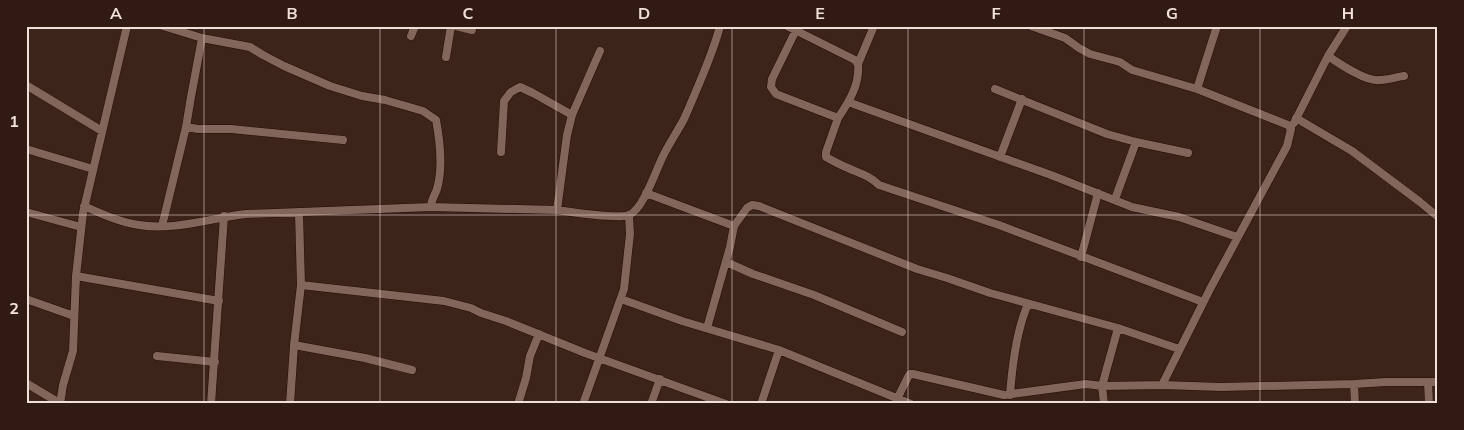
<svg xmlns="http://www.w3.org/2000/svg" width="1464" height="430" font-family="Mulish,sans-serif">
<style>
.lines{fill:none;stroke-linecap:round;stroke-linejoin:round}
.minor-casing{stroke:#220d04;stroke-width:9}
.minor{stroke:#83665b;stroke-width:8}
.grid{fill:none;stroke:#f1e0da;stroke-width:1;stroke-opacity:0.55}
.neatline{fill:none;stroke:#f1e0da;stroke-width:2}
.grid-label{font-size:16px;text-anchor:middle;font-weight:bold;fill:#f1e0da}
</style>
<rect width="100%" height="100%" fill="#3c241a"/>
<g class="lines">
<g class="minor-casing">
<path id="minor" d="M163,26L202,38L250,47L263,55L284,66L330,86L362,96L385,100L423,111L436,120C440,141 443,168 437,189C435,195 431,200 431,207
M456,26L472,30
M787,26L855,60L858,64
M798,26L772,79L771,87L776,94L838,118C849,102 860,84 858,64L874,26
M1031,26L1065,38L1079,48L1090,54L1120,62L1132,70L1197,89L1288,125L1291,129L1287,146L1210,289L1162,385
M411,36L415,26
M600,51L572,115L567,135L557,210C569,212 619,219 629,215C643,210 656,170 663,156C669,144 677,132 684,119C689,108 694,96 699,84C707,65 715,46 720,26
M1328,56C1340,64 1366,82 1379,80C1387,80 1396,77 1404,76
M446,57L451,26
M26,85L102,131
M995,89L1107,134L1136,142L1188,153
M1197,89L1217,26
M848,102L1051,175L1132,207L1179,217L1237,237
M838,118L826,152V157C833,161 840,165 848,168C861,174 868,175 879,185L999,225L1203,302
M1296,118L1352,151L1420,202L1438,217
M1294,123L1328,56L1347,26
M186,127L198,129H231L343,140
M26,149L93,169
M501,152L504,101L511,92L520,87L533,93L572,115
M1000,157L1022,99
M646,193L734,226
M1115,199L1136,142
M84,206C102,214 119,222 139,225C174,231 211,218 246,214L431,207L557,210
M26,212L81,227
M162,226L186,127L191,97L202,38
M1081,257L1098,193
M726,262L753,274L814,295L902,332
M76,276L219,301
M301,285L444,301L471,308L481,313L506,321L585,353L726,404
M26,299L74,316
M621,299L682,321L779,350L911,404
M707,328L730,247L734,226L747,208L752,205L759,206L917,269L947,278L990,293L1118,328L1179,349
M294,345L365,358L412,370
M157,356L215,362
M1428,382L1429,404
M26,383L61,404
M1354,384L1355,404
M1010,395C1012,368 1017,329 1028,304
M897,399L908,377L910,374H913L1004,395L1086,384L1102,386L1162,385L1221,387L1354,384L1386,382H1438
M60,404L63,385L73,351L76,276L83,213L127,26
M211,404L224,216
M290,404L294,345L301,285L299,213
M518,404L526,378L530,356L539,334
M583,404L624,289L630,234L629,216
M651,404L660,379
M761,404L779,350
M1104,404L1102,386L1118,328"/>
</g>
<use href="#minor" class="minor"/>
</g>
<path class="grid" d="M204,26V404M380,26V404M556,26V404M732,26V404M908,26V404M1084,26V404M1260,26V404M26,215H1438"/>
<rect width="1464" height="430" fill="none" stroke="#311a11" stroke-width="55"/>
<rect x="28" y="28" width="1408" height="374" class="neatline"/>
<g class="grid-label">
<text x="116" y="19">A</text>
<text x="292" y="19">B</text>
<text x="468" y="19">C</text>
<text x="644" y="19">D</text>
<text x="820" y="19">E</text>
<text x="996" y="19">F</text>
<text x="1172" y="19">G</text>
<text x="1348" y="19">H</text>
<text x="14" y="127">1</text>
<text x="14" y="314">2</text>
</g>
</svg>
